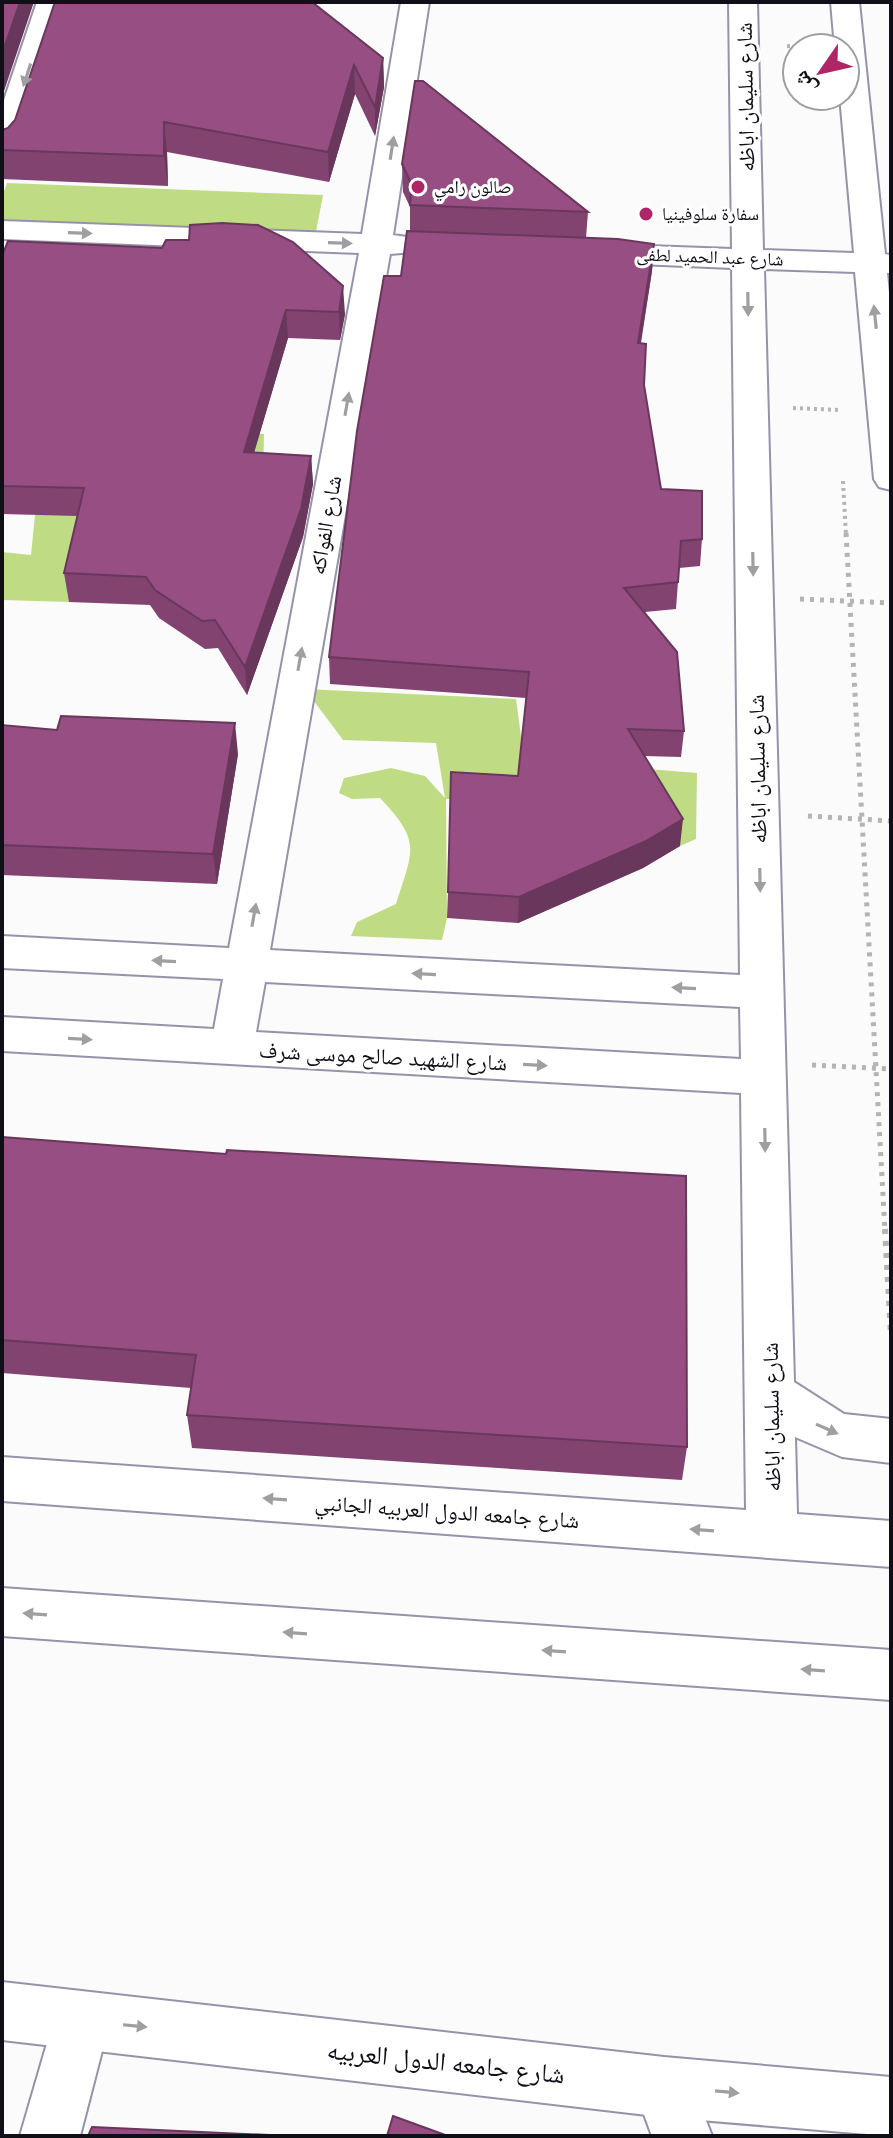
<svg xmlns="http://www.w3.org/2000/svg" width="893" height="2138" font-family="'Public Sans','Noto Naskh Arabic',sans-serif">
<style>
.green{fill:#bfdc84}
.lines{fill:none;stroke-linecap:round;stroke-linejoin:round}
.street-casing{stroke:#9693a9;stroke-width:4}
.secondary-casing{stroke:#9693a9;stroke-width:4}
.primary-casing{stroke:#9693a9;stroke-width:4}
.path-far2{stroke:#b4b4b6;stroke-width:4;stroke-dasharray:3 4;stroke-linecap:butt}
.path-far1{stroke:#b4b4b6;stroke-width:5;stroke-dasharray:4 6;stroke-linecap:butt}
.path{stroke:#b4b4b6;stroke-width:6;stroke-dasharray:5 7;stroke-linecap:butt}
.street{fill:#fff;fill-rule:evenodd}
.secondary{fill:#fff;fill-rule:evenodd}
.primary{fill:#fff;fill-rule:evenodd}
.wall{fill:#824371}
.shaded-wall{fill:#6a375c}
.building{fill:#974e83;stroke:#6a375c;stroke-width:2}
.oneway{fill:#9f9fa2}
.poi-dot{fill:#af2566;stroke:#fff;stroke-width:3}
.labels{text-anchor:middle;stroke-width:6;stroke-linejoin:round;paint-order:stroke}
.far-poi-label{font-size:18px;fill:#100f17;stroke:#fff;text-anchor:start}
.far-street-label{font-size:18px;fill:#100f17;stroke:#fff}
.street-label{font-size:22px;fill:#100f17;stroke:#fff}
.near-street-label{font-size:26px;fill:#100f17;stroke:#fff}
</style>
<rect width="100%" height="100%" fill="#fbfbfb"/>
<path class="green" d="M7,183L323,195L315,237L2,223V197Z
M202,429L264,434L263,475L69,602L2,600V552L31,555L35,515L53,459Z
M305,689L516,699L524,759L697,773L696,839L680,846L652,800L446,799L447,918L442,940L351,936L357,922L396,904C413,850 422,842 380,798L352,799L339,793L344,778L391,768L425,776L445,798L436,743L343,740Z"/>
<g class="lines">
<g class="street-casing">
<path id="street" d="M37,2H65L17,149L12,155L2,158V106Z
M401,2H429L393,235L414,238L419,245L414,252L390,254L270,950L740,975L732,268L592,262L581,260L576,253L581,246L592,244L732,249L729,2H757L763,250L854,253L840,96H845V48H835L831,2H859L885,254L891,255V273H887L891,312V490L879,487L874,479L855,272L764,269L794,1382L844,1414L891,1419V1463L842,1457L795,1437L797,1514L891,1521V1567L2,1501V1457L746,1510L741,1093L2,1051V1017L214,1029L223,979L2,968V936L229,948L359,253L2,239V221L362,234ZM265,982L740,1007L741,1059L256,1032Z
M81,1991L102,1999L110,2020L80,2136H20L60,1999Z"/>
</g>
<g class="secondary-casing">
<path id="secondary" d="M664,2057L685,2066L712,2136H652L634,2087L643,2066Z"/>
</g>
<g class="primary-casing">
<path id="primary" d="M2,1588L891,1650V1700L2,1636Z
M2,1982L664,2057L891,2077V2136L664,2117L2,2040Z"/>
</g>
<path class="path-far2" d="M787,46L808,47
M793,408L839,410
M843,481L846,535"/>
<path class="path-far1" d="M846,533L885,1231
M800,599L891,603
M808,816L891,821
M812,1065L891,1069"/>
<path class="path" d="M885,1229L891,1335"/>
<use href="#street" class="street"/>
<use href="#secondary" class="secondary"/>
<use href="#primary" class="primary"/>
</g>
<path class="wall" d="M383,58L384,87L375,136L355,94L329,182L167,152L168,186L2,179V130Z
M402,164L588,212L586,238L654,244L652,271L641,343L644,385L661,489L702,539L700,566L679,568L676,609L645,612L684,731L681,757L644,756L680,846L643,868L518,923L447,918L448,892L518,776L526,698L330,684L329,657L410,231V207L403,192Z
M8,241L345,314L340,340L288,338L254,452L311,456L313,484L303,537L247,695L218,648L205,649L159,618L150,605L69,602L64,573L77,516L2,514V256Z
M2,725L238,754L217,884L2,875Z
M2,1137L687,1447L682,1480L192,1448L187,1415L191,1388L2,1373Z"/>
<path class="shaded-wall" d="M20,2H34L2,97V54Z
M383,58L384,87L375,136V107Z
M354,65L355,94L329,182L328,152Z
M164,122L167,152L168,186L164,156Z
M654,244L652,271L636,370L638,343Z
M343,286L345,314L340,340L339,312Z
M286,310L288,338L246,480L244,452Z
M311,456L313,484L303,537L247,695L245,667Z
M235,723L238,754L217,884L213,854Z
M683,819L680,846L643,868L518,923L519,897Z"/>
<path class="building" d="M2,2H20L2,54Z
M55,2H312L383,58L375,107L354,65L328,152L164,122V156L2,150V130L8,128L15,120Z
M415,81H423L588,212L410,205L412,185L402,164Z
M222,223L258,225L293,242L343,286L339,312L286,310L244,452L311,456L301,509L245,667L215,620L202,621L155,590L146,577L64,573L84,488L2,486V256L8,241L162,248L166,240H189L190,225Z
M407,231L618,239L654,244L638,343L646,344L644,385L661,489L702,491V539L681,541L678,582L624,588L677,652L684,731L628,729L683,819L646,841L519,897L448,892L451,772L518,776L529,672L329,657L357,431L384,276H401Z
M61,716L235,723L213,854L2,845V725L57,730Z
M2,1137L226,1154L227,1150L686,1176L687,1447L187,1415L196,1355L2,1340Z
M393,2116L448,2136H387Z
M92,2127L290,2136H88Z"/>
<defs><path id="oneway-solid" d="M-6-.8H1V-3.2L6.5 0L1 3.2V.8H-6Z" transform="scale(2)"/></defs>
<g class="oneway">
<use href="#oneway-solid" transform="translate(27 75) rotate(108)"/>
<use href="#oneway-solid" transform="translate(392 148) rotate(-81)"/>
<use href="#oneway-solid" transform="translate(80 233) rotate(2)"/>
<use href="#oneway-solid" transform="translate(340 243) rotate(2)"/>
<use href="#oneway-solid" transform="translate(748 304) rotate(89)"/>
<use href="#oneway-solid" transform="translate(875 317) rotate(-96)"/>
<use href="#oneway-solid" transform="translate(347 404) rotate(-80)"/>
<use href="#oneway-solid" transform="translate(753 564) rotate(89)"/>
<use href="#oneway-solid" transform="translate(300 659) rotate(-80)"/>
<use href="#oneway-solid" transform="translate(760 880) rotate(89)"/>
<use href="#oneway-solid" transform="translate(254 915) rotate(-80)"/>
<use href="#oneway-solid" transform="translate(164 961) rotate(-177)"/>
<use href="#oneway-solid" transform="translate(424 974) rotate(-177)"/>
<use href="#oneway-solid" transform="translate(684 988) rotate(-177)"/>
<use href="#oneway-solid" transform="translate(80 1039) rotate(3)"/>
<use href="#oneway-solid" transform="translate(535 1065) rotate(3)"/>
<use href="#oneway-solid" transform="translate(765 1140) rotate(89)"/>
<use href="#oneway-solid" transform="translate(827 1429) rotate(24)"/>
<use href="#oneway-solid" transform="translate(275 1499) rotate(-176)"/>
<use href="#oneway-solid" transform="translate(702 1530) rotate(-176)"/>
<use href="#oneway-solid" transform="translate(35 1614) rotate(-176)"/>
<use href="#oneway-solid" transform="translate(295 1633) rotate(-176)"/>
<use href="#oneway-solid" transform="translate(554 1651) rotate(-176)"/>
<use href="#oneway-solid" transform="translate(813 1670) rotate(-176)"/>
<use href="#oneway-solid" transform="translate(135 2026) rotate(6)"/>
<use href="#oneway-solid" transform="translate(727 2092) rotate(5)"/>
</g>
<g class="poi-dot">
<circle cx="418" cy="187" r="8"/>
<circle cx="646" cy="214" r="8"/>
</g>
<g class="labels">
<g class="far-poi-label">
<text x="434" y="193">صالون رامي</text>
<text x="662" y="220">سفارة سلوفينيا</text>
</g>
<g class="far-street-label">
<text transform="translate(710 257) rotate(2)" y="6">شارع عبد الحميد لطفى</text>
</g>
<g class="street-label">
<text transform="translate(745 97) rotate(-91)" y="8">شارع سليمان اباظه</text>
<text transform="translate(325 525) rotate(-80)" y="8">شارع الفواكه</text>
<text transform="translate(757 769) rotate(-91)" y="8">شارع سليمان اباظه</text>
<text transform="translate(383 1056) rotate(3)" y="8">شارع الشهيد صالح موسى شرف</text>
<text transform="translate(771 1417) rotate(-91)" y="8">شارع سليمان اباظه</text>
<text transform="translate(447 1511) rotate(4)" y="8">شارع جامعه الدول العربيه الجانبي</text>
</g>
<g class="near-street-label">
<text transform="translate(446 2062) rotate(6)" y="9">شارع جامعه الدول العربيه</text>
</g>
</g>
<rect width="893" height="2138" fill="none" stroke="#100f17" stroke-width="8"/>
<g transform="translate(821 72) rotate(236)"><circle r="38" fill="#ffffff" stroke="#9f9fa2" stroke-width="2"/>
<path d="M0-6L14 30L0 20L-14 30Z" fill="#af2566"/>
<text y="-12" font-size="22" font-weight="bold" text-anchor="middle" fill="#100f17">ش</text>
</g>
</svg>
